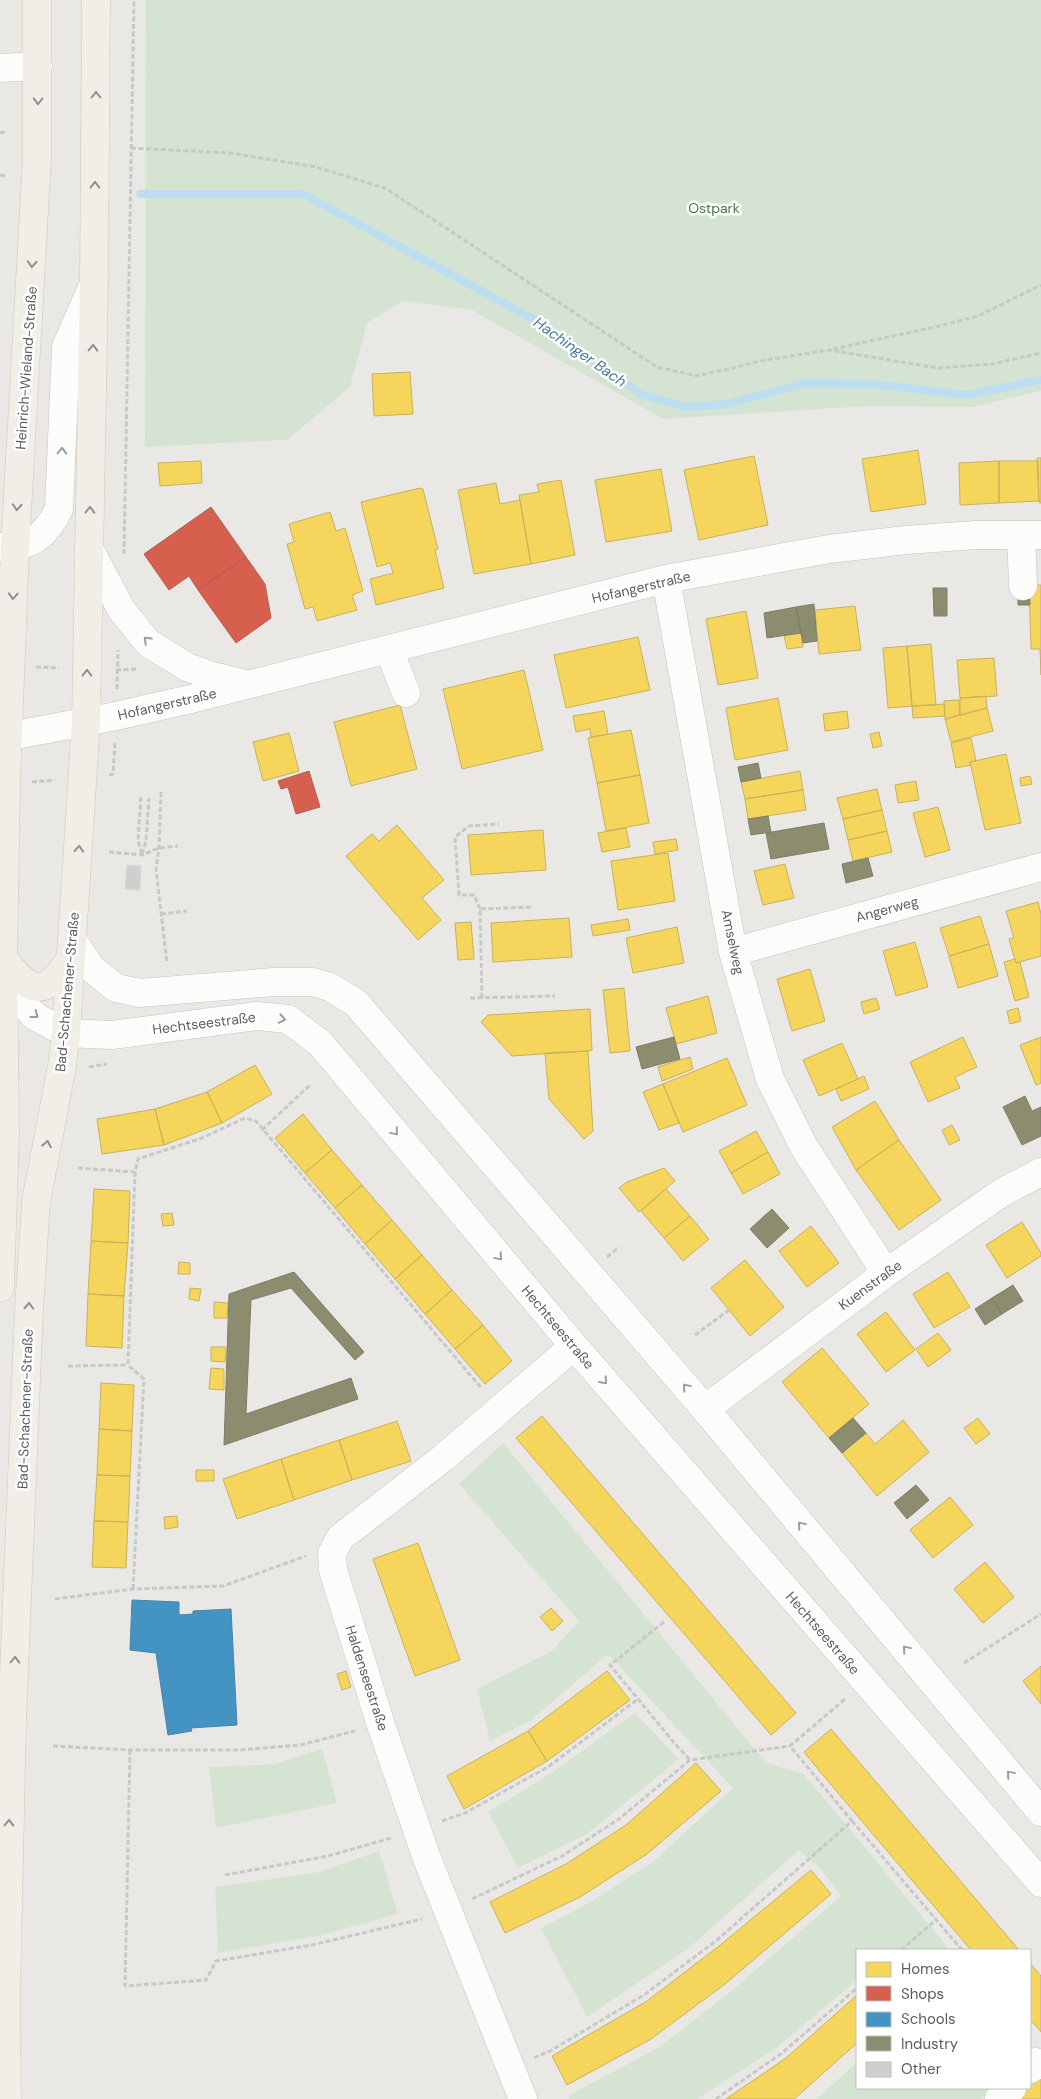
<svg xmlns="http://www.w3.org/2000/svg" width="1041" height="2099" font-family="'DM Sans',sans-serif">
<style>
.green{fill:#d5e4d2}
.homes{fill:#f6d55c;stroke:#c8b15e}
.shops{fill:#d6604d;stroke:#b15f53}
.schools{fill:#4393c3;stroke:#4a83a6}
.industry{fill:#8c8c6e;stroke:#7d7e6a}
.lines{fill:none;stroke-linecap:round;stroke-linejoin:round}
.stream{stroke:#bddef0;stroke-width:8}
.building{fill:#d0cfcd;stroke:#d9d7d4}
.minor-casing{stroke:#c4c4c4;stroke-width:29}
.major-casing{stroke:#cfc5b5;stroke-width:29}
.path{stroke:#c5c9c7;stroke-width:3;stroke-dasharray:5 2.5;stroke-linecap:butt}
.minor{stroke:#fcfcfb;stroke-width:28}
.major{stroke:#f1eee8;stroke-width:28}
.oneway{stroke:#909090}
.oneway2{stroke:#9b9d9f}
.labels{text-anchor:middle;stroke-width:5;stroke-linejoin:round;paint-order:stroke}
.park-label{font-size:14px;fill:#407d3e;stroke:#fff}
.street-label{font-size:14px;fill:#5b5e61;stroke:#fff}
.water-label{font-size:15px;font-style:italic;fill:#47779c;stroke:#fff}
</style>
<rect width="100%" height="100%" fill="#eae8e5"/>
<path class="green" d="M146,0H1041V391L972,407L869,406L663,419L472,310L403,301L367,323L350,387L287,440L145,447Z
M503,1443L766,1763L804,1774L950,1950H857V1980L775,2049L697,2099H570L568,2096L661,2046L735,1988L841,1896L820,1868L799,1850L689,1948L587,2017L541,1928L587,1904L654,1861L733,1788L608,1654L530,1721L490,1741L477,1689L552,1651L579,1621L459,1484Z
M635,1713L679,1759L587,1834L518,1868L488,1812L550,1774Z
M322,1749L337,1803L216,1828L209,1767L274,1764Z
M379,1851L398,1914L318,1936L218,1953L215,1887L319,1872Z
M857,2062V2088H994L981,2099H817Z"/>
<path class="homes" d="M410,372L413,414L374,416L372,374Z
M918,450L926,504L871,512L862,459Z
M754,456L768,525L699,540L684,470Z
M1037,458H1041V503H1039Z
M201,461L202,483L160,486L158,463Z
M999,461V503L960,505L959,463Z
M999,461H1038L1039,501L999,503Z
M661,469L672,531L606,542L595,480Z
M561,480L575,555L531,564L519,495L539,492L537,484Z
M496,483L500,504L520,500L531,564L474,574L458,490Z
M420,488L423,489L438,549L435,550L444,588L376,605L370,579L393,573L390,563L377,567L361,502Z
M330,512L336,531L345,528L363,591L352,595L357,610L317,621L313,607L305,609L287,544L294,542L289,524Z
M1041,585V675L1040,649H1031L1029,586Z
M855,606L861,650L819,654L815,610Z
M746,611L758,678L718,685L706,619Z
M801,633L803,647L787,649L784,635Z
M638,637L650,690L566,708L554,655Z
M931,644L936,705L912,706L907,646Z
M907,646L912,706L888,708L883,648Z
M994,658L997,696L960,698L957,660Z
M524,670L543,750L462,769L443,689Z
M986,696L987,708L960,715V698Z
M778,698L788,750L735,760L726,708Z
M959,700L960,715L945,719L944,701Z
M944,704L945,716L913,718L912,706Z
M400,705L417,769L351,786L334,722Z
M987,708L993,731L951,742L945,719Z
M604,711L608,734L591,737L590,729L576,732L573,716Z
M847,711L849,728L825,731L823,714Z
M631,730L640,775L597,783L588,738Z
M879,732L882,746L873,748L870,734Z
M289,733L299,771L263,781L253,742Z
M971,738L976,761L970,762L971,765L956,768L951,743Z
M1006,754L1021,823L985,830L970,762Z
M800,771L803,790L745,799L741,782Z
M640,775L649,823L606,831L597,783Z
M1030,776L1032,784L1021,786L1020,778Z
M916,781L919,800L898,803L895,785Z
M877,789L882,810L843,819L837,798Z
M803,790L806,810L748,819L745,799Z
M938,807L950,850L925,857L913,813Z
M882,810L887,831L848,840L843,819Z
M397,825L444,880L422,898L441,920L418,940L346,856L372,834L379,841Z
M626,828L630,847L602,852L598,833Z
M543,830L546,870L471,875L468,835Z
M887,831L892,852L853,861L848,840Z
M676,839L678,850L655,854L653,842Z
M668,853L675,901L618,910L611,861Z
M785,864L794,898L763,905L754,871Z
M1038,902L1041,914V956L1016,963L1009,939L1014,938L1006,911Z
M980,916L989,944L949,956L940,928Z
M569,918L572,957L493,962L491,923Z
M628,919L630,930L593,936L591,925Z
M471,922L474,959L458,960L455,923Z
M677,927L684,963L633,973L626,938Z
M915,942L928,987L896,996L883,951Z
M989,944L998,976L958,988L949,956Z
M1015,959L1016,963L1020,962L1029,997L1015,1001L1004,962Z
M810,969L825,1021L792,1031L777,979Z
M624,988L630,1051L610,1053L603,990Z
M708,996L717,1033L676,1044L666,1008Z
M876,998L880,1009L864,1014L861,1002Z
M1018,1008L1021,1021L1010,1024L1007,1011Z
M590,1009L592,1050L588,1051L512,1056L481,1022L488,1015Z
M963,1037L977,1067L955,1077L960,1088L928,1102L910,1062Z
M1041,1037V1083L1036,1085L1020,1045Z
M842,1043L858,1079L819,1096L803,1060Z
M588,1051L593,1131L584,1139L549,1099L545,1053Z
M690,1057L693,1069L662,1081L658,1067Z
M727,1058L747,1105L683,1132L663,1084Z
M255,1065L272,1094L222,1123L207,1092Z
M864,1076L869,1089L841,1101L836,1089Z
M663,1084L679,1123L659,1130L643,1092Z
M207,1092L222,1123L164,1145L155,1109Z
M875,1101L899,1140L856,1170L832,1127Z
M155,1109L164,1145L102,1154L97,1119Z
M303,1114L332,1150L305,1173L275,1138Z
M952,1125L960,1140L949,1145L942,1130Z
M756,1131L768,1152L731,1173L719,1151Z
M899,1140L941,1200L899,1230L856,1170Z
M332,1150L362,1185L335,1208L305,1173Z
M768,1152L780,1174L743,1194L731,1173Z
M664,1168L675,1181L639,1212L619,1188L627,1182Z
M362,1185L392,1220L365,1244L335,1208Z
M94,1189L130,1191L128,1243L91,1241Z
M666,1189L690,1216L664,1238L641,1211Z
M172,1213L174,1225L163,1226L161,1214Z
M690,1216L709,1239L683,1261L664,1238Z
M392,1220L422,1255L395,1279L365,1244Z
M1022,1222L1041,1253V1256L1007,1278L986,1245Z
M811,1226L839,1263L807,1287L779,1251Z
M91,1241L128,1243L124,1296L88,1294Z
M422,1255L452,1290L425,1314L395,1279Z
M745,1260L784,1307L750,1336L711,1288Z
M179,1262L190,1263V1274H178Z
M948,1272L970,1307L934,1328L913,1294Z
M190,1288L201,1289L199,1301L189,1299Z
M452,1290L483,1325L455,1349L425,1314Z
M88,1294L124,1296L122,1348L86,1346Z
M214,1302L228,1303L227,1318H214Z
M886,1312L915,1350L886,1372L857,1334Z
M483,1325L512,1361L485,1384L455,1349Z
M938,1333L951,1350L928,1367L916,1349Z
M211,1347H226L225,1362L211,1361Z
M822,1348L869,1404L829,1438L782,1382Z
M211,1368L224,1369V1390L209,1389Z
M101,1383L134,1385L132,1431L99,1429Z
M542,1416L796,1713L771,1735L516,1438Z
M978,1418L990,1434L976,1444L964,1428Z
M903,1420L929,1452L877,1496L842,1453L866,1433L875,1444Z
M397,1421L411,1461L352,1480L339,1440Z
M99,1429L132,1431L130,1476L97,1475Z
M339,1440L352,1480L294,1500L281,1459Z
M281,1459L294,1500L237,1519L223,1479Z
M196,1470H214V1481H196Z
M97,1475L130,1476L128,1522L94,1521Z
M950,1497L973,1525L933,1558L910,1530Z
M177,1516L178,1527L165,1529L164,1517Z
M94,1521L128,1522L126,1568L92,1567Z
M418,1543L460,1660L415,1676L373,1559Z
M985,1562L1014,1597L983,1623L954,1589Z
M551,1608L563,1621L552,1631L540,1617Z
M1041,1666V1704L1023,1681Z
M346,1671L351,1687L342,1690L337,1674Z
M607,1671L630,1700L547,1761L528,1731Z
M831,1729L1019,1950H971L822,1774L804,1752Z
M528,1731L547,1761L464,1809L447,1776Z
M696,1763L721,1791L647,1854L580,1897L505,1933L490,1902L566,1864L626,1825Z
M811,1870L831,1894L725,1984L651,2039L567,2085L552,2056L647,2001L719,1946Z
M1030,1963L1041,1976V2032L1030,2019Z
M857,1995V2043L794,2099H726L786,2058Z
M1038,2075L1041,2079V2099H1012L1025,2088H1030V2083Z"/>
<path class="shops" d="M211,507L246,557L198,590L189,576L169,590L144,554Z
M246,557L265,584L271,618L236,643L198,590Z
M309,771L320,807L296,814L288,787L281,789L278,781Z"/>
<path class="schools" d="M132,1600L179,1602V1615L193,1614V1611L231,1609L237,1725L191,1728L192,1731L168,1735L156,1653L130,1650Z"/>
<path class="industry" d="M1018,586H1029L1030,605H1018Z
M933,588H947V616H934Z
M814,604L817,641L803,643L796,607Z
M796,607L801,633L767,638L764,613Z
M758,763L761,778L741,782L738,767Z
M768,816L771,832L751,835L748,819Z
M824,823L829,849L771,859L766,833Z
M868,858L873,876L846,883L842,864Z
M674,1037L680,1059L642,1069L636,1047Z
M1025,1096L1032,1111L1041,1107V1136L1022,1145L1003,1107Z
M772,1209L789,1228L767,1248L750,1229Z
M294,1272L364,1352L355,1360L291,1288L251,1300L246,1414L351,1378L358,1399L224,1445L229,1294Z
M1013,1285L1023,1301L1002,1314L992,1298Z
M992,1298L1002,1314L985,1325L975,1309Z
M853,1418L866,1433L842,1453L829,1438Z
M916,1485L929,1500L907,1519L894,1503Z"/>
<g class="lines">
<path class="stream" d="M140,194H303L535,320L641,394L686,407L728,404L805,383L873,384L966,395L1041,380"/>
</g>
<path class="building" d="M127,865L141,866L140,890L125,889Z"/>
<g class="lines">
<g class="minor-casing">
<path id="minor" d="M0,68L38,66
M1021,535L1023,586
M0,547C31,547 45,537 59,509L66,347L94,283
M89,548L121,609L148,643L187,667L209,675L245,684
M666,579L733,952L770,1079L804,1147L886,1273
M389,650L406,693
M0,738L116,716L191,699L666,579L829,549L906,540L976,535H1041
M72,939L91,968L116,988L140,993L274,982H313L330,987L356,1003L705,1409L1041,1812
M733,952L1041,867
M5,965L14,996L36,1017L66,1033L112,1035L257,1016L288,1019L320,1043L574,1346L1041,1883
M705,1409L886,1273L1001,1193L1041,1172
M1030,2069L1035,2062L1041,2065
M523,2099L426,1856L380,1722L333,1570L332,1553L340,1538L443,1458L574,1346
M999,2099L1012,2088"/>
</g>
<g class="major-casing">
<path id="major" d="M3,959C29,991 43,1000 69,961
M0,1288L5,1133L3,959L6,785L15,547L37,158V0
M7,2099L6,1999L12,1721L29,1309L36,1202L62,1066L66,1033L86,722L94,283L96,0"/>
</g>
<path class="path" d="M0,133L7,131
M131,148L230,153L316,167L385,188L657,367L698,376L765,360L829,350L938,368L992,364L1041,353
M0,175L6,176
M833,349L931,328L978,316L1041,285
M124,554L134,0
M36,667L59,668
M116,670L137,669
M117,689L118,650
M109,775L113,774L115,743
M32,782L55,780
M161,792L159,848L156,869L167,963
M141,797L138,840L142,855
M109,852L142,855L159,848L178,846
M142,854L146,841L149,798
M480,909L474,895H459L455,837L469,826L499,824
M161,914L187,911
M470,998L555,996
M482,998L480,909L531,907
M89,1067L107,1064
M262,1130L310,1085
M78,1168L135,1172L138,1159L202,1138L245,1118L256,1121L482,1389
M607,1257L619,1247
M695,1335L729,1310
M68,1366L128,1365
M133,1589L144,1379L128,1365L135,1172
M55,1599L133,1589L223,1586L306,1556
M664,1622L610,1665L675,1744L690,1760
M964,1663L1041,1614
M53,1746L130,1750H240L300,1745L355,1731
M130,1750L125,1986L206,1980L216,1961L312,1945L422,1919
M442,1821L465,1813L548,1767L638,1699
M852,1821L962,1950
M225,1875L328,1856L391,1838
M472,1899L562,1856L619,1819L690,1760L790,1746
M901,1950L936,1920
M534,2058L550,2051L644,1995L717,1940L852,1821L790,1746L845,1699
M716,2099L782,2053L857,1988"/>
<use href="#minor" class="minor"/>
<use href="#major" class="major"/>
</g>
<defs><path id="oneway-chevron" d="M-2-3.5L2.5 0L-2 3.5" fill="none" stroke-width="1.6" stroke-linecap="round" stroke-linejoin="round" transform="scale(1.25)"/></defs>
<g class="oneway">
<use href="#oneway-chevron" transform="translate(96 95) rotate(-90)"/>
<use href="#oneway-chevron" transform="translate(38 101) rotate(91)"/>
<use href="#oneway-chevron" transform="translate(95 185) rotate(-89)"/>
<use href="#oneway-chevron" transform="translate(32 264) rotate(93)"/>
<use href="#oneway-chevron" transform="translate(93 348) rotate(-89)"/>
<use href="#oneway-chevron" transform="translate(17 507) rotate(93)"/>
<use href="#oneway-chevron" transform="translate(90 510) rotate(-89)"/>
<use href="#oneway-chevron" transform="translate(13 596) rotate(93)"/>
<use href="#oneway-chevron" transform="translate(87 673) rotate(-89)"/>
<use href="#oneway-chevron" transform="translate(79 849) rotate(-86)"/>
<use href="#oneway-chevron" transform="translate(47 1144) rotate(-79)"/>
<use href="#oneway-chevron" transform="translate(29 1306) rotate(-87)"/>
<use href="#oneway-chevron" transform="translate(15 1660) rotate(-88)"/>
<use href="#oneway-chevron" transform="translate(9 1823) rotate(-88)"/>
</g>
<g class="oneway2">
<use href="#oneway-chevron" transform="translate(62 451) rotate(-88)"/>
<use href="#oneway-chevron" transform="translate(147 640) rotate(-136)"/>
<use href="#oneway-chevron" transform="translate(35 1015) rotate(38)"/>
<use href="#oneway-chevron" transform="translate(282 1019) rotate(11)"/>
<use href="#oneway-chevron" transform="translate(395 1132) rotate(50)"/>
<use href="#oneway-chevron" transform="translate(499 1257) rotate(50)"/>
<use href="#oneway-chevron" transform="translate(604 1381) rotate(49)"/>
<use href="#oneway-chevron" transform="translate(686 1387) rotate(-130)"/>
<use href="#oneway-chevron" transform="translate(801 1525) rotate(-130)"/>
<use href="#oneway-chevron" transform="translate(906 1649) rotate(-130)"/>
<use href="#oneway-chevron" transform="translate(1010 1774) rotate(-130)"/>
</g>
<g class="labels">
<g class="park-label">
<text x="714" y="213">Ostpark</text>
</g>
<g class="street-label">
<text transform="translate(26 368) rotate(-86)" y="5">Heinrich-Wieland-Straße</text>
<text transform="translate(641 587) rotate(-13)" y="5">Hofangerstraße</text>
<text transform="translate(167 704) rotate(-13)" y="5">Hofangerstraße</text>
<text transform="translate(887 909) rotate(-15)" y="5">Angerweg</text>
<text transform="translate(733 942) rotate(78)" y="5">Amselweg</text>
<text transform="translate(67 992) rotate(-85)" y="5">Bad-Schachener-Straße</text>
<text transform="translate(204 1023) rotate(-7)" y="5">Hechtseestraße</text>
<text transform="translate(870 1285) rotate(-36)" y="5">Kuenstraße</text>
<text transform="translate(558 1327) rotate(50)" y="5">Hechtseestraße</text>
<text transform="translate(25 1409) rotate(-88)" y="5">Bad-Schachener-Straße</text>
<text transform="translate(823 1633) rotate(49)" y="5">Hechtseestraße</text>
<text transform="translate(367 1678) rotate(72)" y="5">Haldenseestraße</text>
</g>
<g class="water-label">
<text transform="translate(580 352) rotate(35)" y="5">Hachinger Bach</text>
</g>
</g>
<rect x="856" y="1949" width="175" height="140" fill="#ffffff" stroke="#bdbfc0"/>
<rect x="866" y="1962" width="25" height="15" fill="#f6d55c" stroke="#bdbfc0"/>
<text x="901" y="1974" font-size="15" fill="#5b5e61">Homes</text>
<rect x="866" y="1986" width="25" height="15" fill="#d6604d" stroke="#bdbfc0"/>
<text x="901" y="1999" font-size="15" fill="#5b5e61">Shops</text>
<rect x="866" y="2012" width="25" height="15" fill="#4393c3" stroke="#bdbfc0"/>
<text x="901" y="2024" font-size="15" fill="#5b5e61">Schools</text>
<rect x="866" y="2036" width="25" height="15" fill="#8c8c6e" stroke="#bdbfc0"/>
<text x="901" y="2049" font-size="15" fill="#5b5e61">Industry</text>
<rect x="866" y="2062" width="25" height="15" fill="#d0cfcd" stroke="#bdbfc0"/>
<text x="901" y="2074" font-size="15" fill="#5b5e61">Other</text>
</svg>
